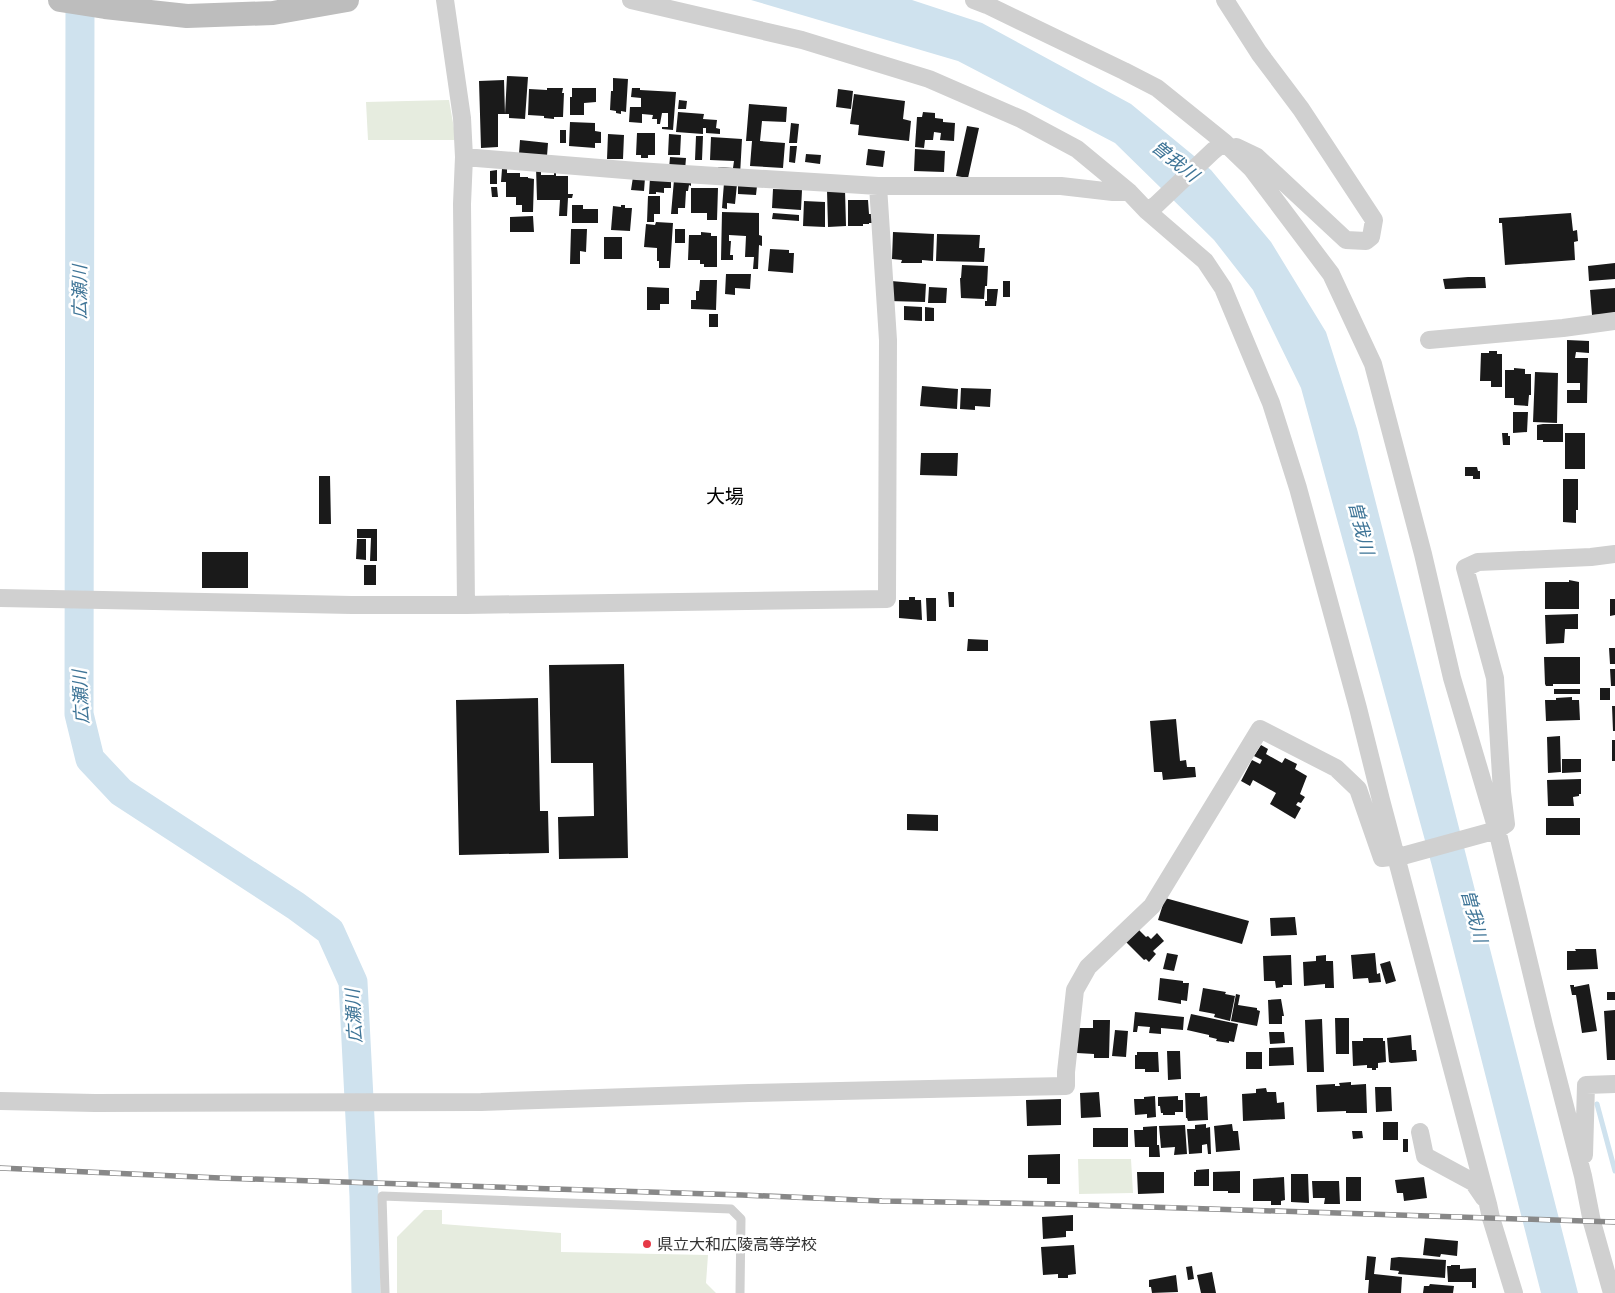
<svg xmlns="http://www.w3.org/2000/svg" width="1615" height="1293" font-family="Cabin,'Noto Sans JP',sans-serif">
<style>
.green{fill:#e6ecdf}
.water{fill:#cfe2ee}
.lines{fill:none;stroke-linecap:round;stroke-linejoin:round}
.stream{stroke:#cfe2ee;stroke-width:5}
.river{stroke:#cfe2ee;stroke-width:29}
.building{fill:#1a1a1a}
.lane{stroke:#d0d0d0;stroke-width:9}
.street{stroke:#d0d0d0;stroke-width:18}
.secondary{stroke:#bdbdbd;stroke-width:24}
.rail-casing{stroke:#888;stroke-width:5.5}
.rail{stroke:#fff;stroke-width:4;stroke-dasharray:11;stroke-linecap:butt}
.poi-dot{fill:#e63946;stroke:#fff;stroke-width:2}
.labels{text-anchor:middle;stroke-width:5;stroke-linejoin:round;paint-order:stroke}
.poi-label{font-size:16px;fill:#333;stroke:#fff;text-anchor:start}
.water-label{font-size:18px;font-style:italic;fill:#3f7597;stroke:#fff}
.quarter-label{font-size:19px;fill:#000;stroke:#fff}
</style>
<rect width="100%" height="100%" fill="#fff"/>
<path class="green" d="M449,100L456,140H368L366,102Z
M1078,1159H1131L1133,1193L1079,1194Z
M424,1210H442V1224L561,1233V1252L708,1255L706,1283L716,1293H397V1237Z"/>
<path class="water" d="M751,0H912L982,23L1131,104L1211,170L1271,242L1326,332L1357,429L1578,1293H1541L1432,866L1301,388L1253,290L1214,240L1115,143L958,61Z"/>
<g class="lines">
<path class="stream" d="M1597,1104L1615,1171"/>
<path class="river" d="M80,0L79,714L90,759L121,792L296,906L330,931L353,982L364,1196L366,1293"/>
</g>
<path class="building" d="M507,76L528,77L525,119L509,118V114H505Z
M613,78L628,79L626,112L621,111V114L616,113V111L610,110L611,91H613Z
M504,80L505,114H498V147L481,148L479,81Z
M547,88H563L562,93H564L563,117H554V119L544,118V116L528,115L529,89L547,90Z
M572,88H596V102L584,103V115H570V97H572Z
M632,88H640V90L676,92L673,130L662,129V127H668V113H662L660,124H657V119H652L653,115L642,114V123L629,122L630,107H641V98L631,97Z
M838,89L853,91L851,109L836,107Z
M854,94L905,101L903,119L911,121L909,141L858,135L859,125L850,124Z
M679,100L687,101L686,109H678Z
M749,104L787,107L786,122L762,121L760,141L785,143L783,168L750,166L752,141H746Z
M678,112L704,114L703,119L717,120L716,128L720,129V134L706,133V128H703V134L676,132Z
M923,112L935,113V118L943,119V122L955,123L954,141L940,140L941,133L934,132L933,140H925L924,148L915,147L917,117H922Z
M570,122L595,123V131L601,132V143H595V148L569,146Z
M791,123L799,124L797,143H789Z
M967,126L979,128L968,178L956,176Z
M560,130H566V143H560Z
M637,133H655V155H648V158H641V155H636Z
M608,134L624,135L623,159H607Z
M669,134L681,135L680,155H668Z
M696,136H703L702,160H695Z
M711,137L742,139L740,175L718,173V167L733,168L734,161L710,160Z
M520,140L548,143L547,156L519,154Z
M790,146H797L795,163L789,162Z
M868,149L885,151L883,167L866,165Z
M915,149L945,151L944,172L914,171Z
M806,154L821,155L820,164L805,162Z
M670,157L686,158L685,170L669,169Z
M536,167H541V175H554V170H556V176H568V194H573L572,198H568L567,216H559L560,200H537Z
M502,169H507V173H520V177H528V178L534,179L533,212H522V205H516V197H506V182H501Z
M497,170V184H490V171Z
M633,177L645,178L644,191L631,190Z
M650,178L671,179V188H664V193L656,192V194H649Z
M674,180L691,181V186L689,185L688,191H686L685,208H678V214H671Z
M724,183L737,184L735,204L727,203V209L722,208Z
M738,186H757L756,195L738,194Z
M491,187H497L498,197H492Z
M691,188H718L717,220H707V213H691Z
M773,189L802,190L801,210L772,208Z
M827,190H845L846,226L828,227Z
M648,196H660V214H654V222H647Z
M848,200H868L869,214H877V223H869V224H863V226H848Z
M804,201L825,202V227L803,226Z
M572,205H583V209H598V223H572Z
M621,205H625V208H632L630,231L611,230L613,206L621,207Z
M722,212L759,213V235L762,236V246L759,245L758,269H753L754,257H745L746,236L729,235V241H731L730,255H733V260H721Z
M773,213L799,215V221L772,219Z
M1571,213L1573,231L1577,230L1578,241L1574,242L1575,260L1505,265L1502,223H1499V218Z
M533,216L534,232H510V217Z
M656,222L673,223L670,268H659V261H657V248L644,247L646,224L655,225Z
M571,229H587L586,252L580,251V264H570Z
M675,229H685V243H675Z
M701,232L711,233V236H717V267H704V264H700V260H688L689,235H701Z
M893,232L934,234L933,261L922,260V263H901L902,260L892,259Z
M937,234L980,235L979,248H985L984,262L936,261Z
M604,237H622V259H604Z
M770,249L789,250V253H794L793,273L768,271Z
M1615,263V279L1589,281L1588,266Z
M962,265L988,266L987,286H985L984,299L961,298L960,278H961Z
M726,274H751L750,289L735,288V295L725,294Z
M1468,277H1485L1486,288L1445,289L1443,279Z
M700,280H717L716,310L691,309V300H696V291H699Z
M891,281L926,284L925,302L889,301Z
M1003,281H1010V297H1003Z
M647,287L669,288V304H660V310H647Z
M929,287L947,288L946,303H928Z
M1615,288V314L1592,315L1590,290Z
M987,289H998L996,306H985V301H987Z
M904,306L922,307V321L904,320Z
M925,307L934,308V321H925Z
M709,314H718V327H709Z
M1567,340L1589,341V353L1576,352L1575,358H1588L1587,403H1567V390H1580V383H1567Z
M1489,351H1497V354H1502V387H1491V381H1480L1481,353H1489Z
M1514,368L1525,369V374H1531V395H1529L1528,406L1514,405V398H1505V370H1514Z
M1535,372L1558,373L1557,423L1533,422Z
M922,386L958,389L957,409L920,406Z
M961,388L991,389L990,407L975,406V410L960,409Z
M1513,412H1528L1527,432L1513,433Z
M1543,424H1563V442H1543V440H1537V425Z
M1502,433H1508V436H1510V445H1503Z
M1565,433H1585V469H1565Z
M921,453H958L957,476L920,475Z
M1465,467H1477L1478,471H1480V479H1473V476H1465Z
M319,476H330L331,524H319Z
M1563,479H1578V510H1576V523L1563,522Z
M357,529H377V561H370L371,538H357Z
M357,539H366V560L356,559Z
M202,552H248V588H202Z
M364,565H376V585H364Z
M1569,580L1579,582V609H1545V582H1569Z
M948,592H954V607H949Z
M909,597H915V600H921L922,620L899,618V600H909Z
M926,598H936V621H927Z
M1610,599H1615V615L1610,616Z
M1578,614V629H1565L1564,643L1546,644L1545,615Z
M968,639L988,640V651H967Z
M1609,648H1615V664H1610Z
M1544,657H1580V684H1553V686H1546L1545,684Z
M624,664L628,858L559,859L558,817L594,816L593,763H551L549,665Z
M1610,669H1615V686H1611Z
M1600,688H1610V700H1600Z
M1554,689H1580V694H1554Z
M1572,697V700H1579L1580,720L1546,721L1545,700H1556V698Z
M538,698L540,811H548L549,853L459,855L456,700Z
M1612,706H1615V731H1613Z
M1176,719L1180,761L1186,760L1187,767H1195L1196,777L1163,780L1162,772H1154L1150,721Z
M1560,736L1561,772L1548,773L1547,737Z
M1612,740H1615V761H1612Z
M1261,745L1268,749L1266,754L1282,763L1285,758L1297,764L1295,769L1307,776L1300,794L1305,797L1301,803L1298,802L1296,805L1301,808L1295,819L1270,804L1276,793L1253,780L1250,786L1241,781L1252,760L1260,764L1262,760L1254,756Z
M1562,759H1581V772L1562,773Z
M1581,779V794H1579V796L1573,797L1574,806H1548L1547,780Z
M907,814L938,815V831L907,830Z
M1546,818H1580V835H1546Z
M1165,898L1249,921L1242,944L1158,920Z
M1295,917L1297,935L1271,936L1270,918Z
M1139,930L1146,937L1148,936L1151,939L1157,933L1164,941L1153,951L1156,954L1149,962L1146,959L1144,960L1126,942Z
M1575,949H1596L1598,969L1567,970V951H1576Z
M1167,953L1178,955L1174,971L1163,969Z
M1375,953L1377,974L1380,973L1381,982L1369,983L1368,978L1353,979L1351,955Z
M1291,955L1292,985H1283V987L1276,988L1275,981H1264L1263,956Z
M1326,955V961H1333L1334,988H1325V984L1304,986L1303,962L1316,961V956Z
M1390,961L1396,981L1386,984L1380,964Z
M1160,978L1183,981V983H1189L1187,1001L1181,1000V1004L1158,1000Z
M1589,984L1597,1031L1582,1033L1576,995H1572L1570,985H1574V987Z
M1203,988L1226,992L1225,994L1235,996L1230,1021L1214,1017L1215,1014L1199,1011Z
M1607,992H1615V1000H1607Z
M1236,994L1240,995L1238,1005L1257,1008V1010L1260,1011L1257,1026L1231,1021Z
M1281,999L1284,1016H1282V1024H1269L1268,1000Z
M1615,1010V1060H1607L1604,1011Z
M1135,1012L1184,1017L1183,1030L1161,1028V1034L1149,1033L1150,1027L1138,1026L1137,1032H1133Z
M1191,1014L1238,1024L1234,1042L1229,1041V1043L1216,1041L1217,1039L1209,1037V1035L1187,1030Z
M1335,1018H1349V1054H1336Z
M1322,1019L1324,1072H1307L1305,1020Z
M1093,1020H1110L1109,1058H1094V1054L1077,1053V1028H1093Z
M1115,1030L1128,1031L1126,1057L1112,1056Z
M1269,1032H1284L1285,1043L1270,1044Z
M1411,1035L1412,1050H1416L1417,1061L1391,1063L1389,1062L1387,1038Z
M1363,1038H1383V1041H1385L1386,1062L1378,1063V1068H1376V1070H1372V1068H1367V1065L1353,1066L1352,1041H1363Z
M1293,1047L1294,1065L1269,1066V1048Z
M1167,1051H1180L1181,1079L1168,1080Z
M1137,1052H1158L1159,1072H1145V1069H1135V1055H1137Z
M1246,1052H1262V1069H1246Z
M1351,1082V1085L1366,1084L1367,1113H1346V1111L1317,1112L1316,1085L1335,1084V1086H1340L1339,1083Z
M1375,1087H1391L1392,1111L1376,1112Z
M1266,1088L1267,1092H1276L1277,1103L1284,1102L1285,1119L1243,1121L1242,1094L1256,1093V1089Z
M1099,1092L1101,1117L1081,1118L1080,1093Z
M1185,1093H1200V1097L1207,1096L1208,1120L1188,1121L1187,1118H1186Z
M1155,1096L1156,1117L1147,1118V1114L1135,1115L1134,1099H1144V1097Z
M1178,1096V1100H1183V1112H1175V1115H1163V1113H1161L1160,1106H1158V1097Z
M1061,1099V1125L1027,1126L1026,1100Z
M1383,1122H1398V1140H1383Z
M1206,1124V1128L1210,1127L1211,1154H1208L1207,1144L1202,1145V1153L1189,1154L1187,1129H1195V1125Z
M1232,1124L1233,1131H1238L1240,1150L1216,1152L1214,1126Z
M1185,1125L1187,1154L1174,1155L1175,1147L1161,1148L1159,1126Z
M1157,1126V1145H1159L1160,1157H1149V1147H1135L1134,1130H1143V1127Z
M1093,1128H1128V1147H1093Z
M1352,1131H1362L1363,1138L1353,1139Z
M1403,1139H1408V1152H1403Z
M1060,1154V1184H1047V1178H1028V1155Z
M1209,1169V1186H1194V1172H1196V1170Z
M1240,1171V1193H1228V1191H1213V1172Z
M1137,1172H1164V1193L1138,1194Z
M1291,1174H1308L1309,1203L1291,1202Z
M1284,1177L1285,1200L1281,1201V1205H1271V1201H1253V1179Z
M1346,1177H1361V1201H1346Z
M1424,1177L1427,1198L1404,1201L1403,1193H1397L1395,1180Z
M1312,1181H1339L1340,1204H1324L1325,1198H1313Z
M1073,1215V1231H1066V1237L1043,1239L1042,1217Z
M1425,1238L1458,1241L1457,1256L1441,1254L1440,1257L1423,1255Z
M1074,1245L1076,1274L1068,1275V1278H1058V1274L1043,1275L1041,1247Z
M1367,1256L1376,1257L1374,1274L1402,1277L1401,1293H1368L1369,1280H1365Z
M1399,1257L1446,1260L1445,1278L1398,1274L1399,1271L1390,1270L1391,1258Z
M1451,1265H1460V1269L1476,1268V1288H1472V1282H1448L1447,1266H1451Z
M1192,1266L1194,1279L1188,1280L1186,1267Z
M1212,1272L1216,1293H1201L1197,1275Z
M1176,1275L1178,1292L1152,1293L1151,1287H1149V1280Z
M1430,1284L1454,1286L1453,1293H1423L1424,1286H1429Z"/>
<g class="lines">
<path class="lane" d="M385,1293L382,1196L731,1209L741,1219L740,1293"/>
<path class="street" d="M445,0L462,118L464,157L462,204L466,605
M631,0L802,40L929,79L1021,119L1077,149L1129,192L1147,211L1205,261L1223,288L1271,403L1298,488L1358,708L1381,800L1488,1204L1491,1218L1514,1293
M974,0L987,5L1124,71L1157,88L1224,142L1252,169L1331,274L1373,364L1423,554L1452,678L1497,830L1544,1025L1583,1176L1592,1222L1612,1293
M1225,0L1259,53L1301,109L1374,220L1371,237L1366,241L1346,240L1257,157L1236,147
M464,157L637,171L878,186H1061L1113,192H1129
M1147,211L1156,205L1213,151L1224,142
M1429,340L1563,328L1615,321
M0,598L352,605H466L887,599L888,340L878,186
M0,1101L95,1103L481,1102L749,1093L1066,1086V1072L1075,990L1088,967L1152,906L1260,729L1336,768L1358,789L1382,858L1406,855L1497,830L1506,824L1502,792L1495,678L1465,568L1478,562L1591,557L1615,554
M1420,1132L1425,1156L1473,1182L1484,1198
M1584,1155L1586,1085L1615,1084"/>
<path class="secondary" d="M60,0L105,7L187,16L273,13L347,0"/>
<g class="rail-casing">
<path id="rail" d="M0,1168L220,1178L742,1195L882,1201L1057,1204L1615,1222"/>
</g>
<use href="#rail" class="rail"/>
</g>
<circle class="poi-dot" cx="647" cy="1244" r="5"/>
<g class="labels">
<g class="poi-label">
<text x="657" y="1250">県立大和広陵高等学校</text>
</g>
<g class="water-label">
<text transform="translate(1175 161) rotate(39)" y="6">曽我川</text>
<text transform="translate(80 292) rotate(-90)" y="6">広瀬川</text>
<text transform="translate(1361 528) rotate(76)" y="6">曽我川</text>
<text transform="translate(81 697) rotate(-93)" y="6">広瀬川</text>
<text transform="translate(1474 916) rotate(75)" y="6">曽我川</text>
<text transform="translate(354 1016) rotate(-93)" y="6">広瀬川</text>
</g>
<g class="quarter-label">
<text x="725" y="503">大場</text>
</g>
</g>
</svg>
